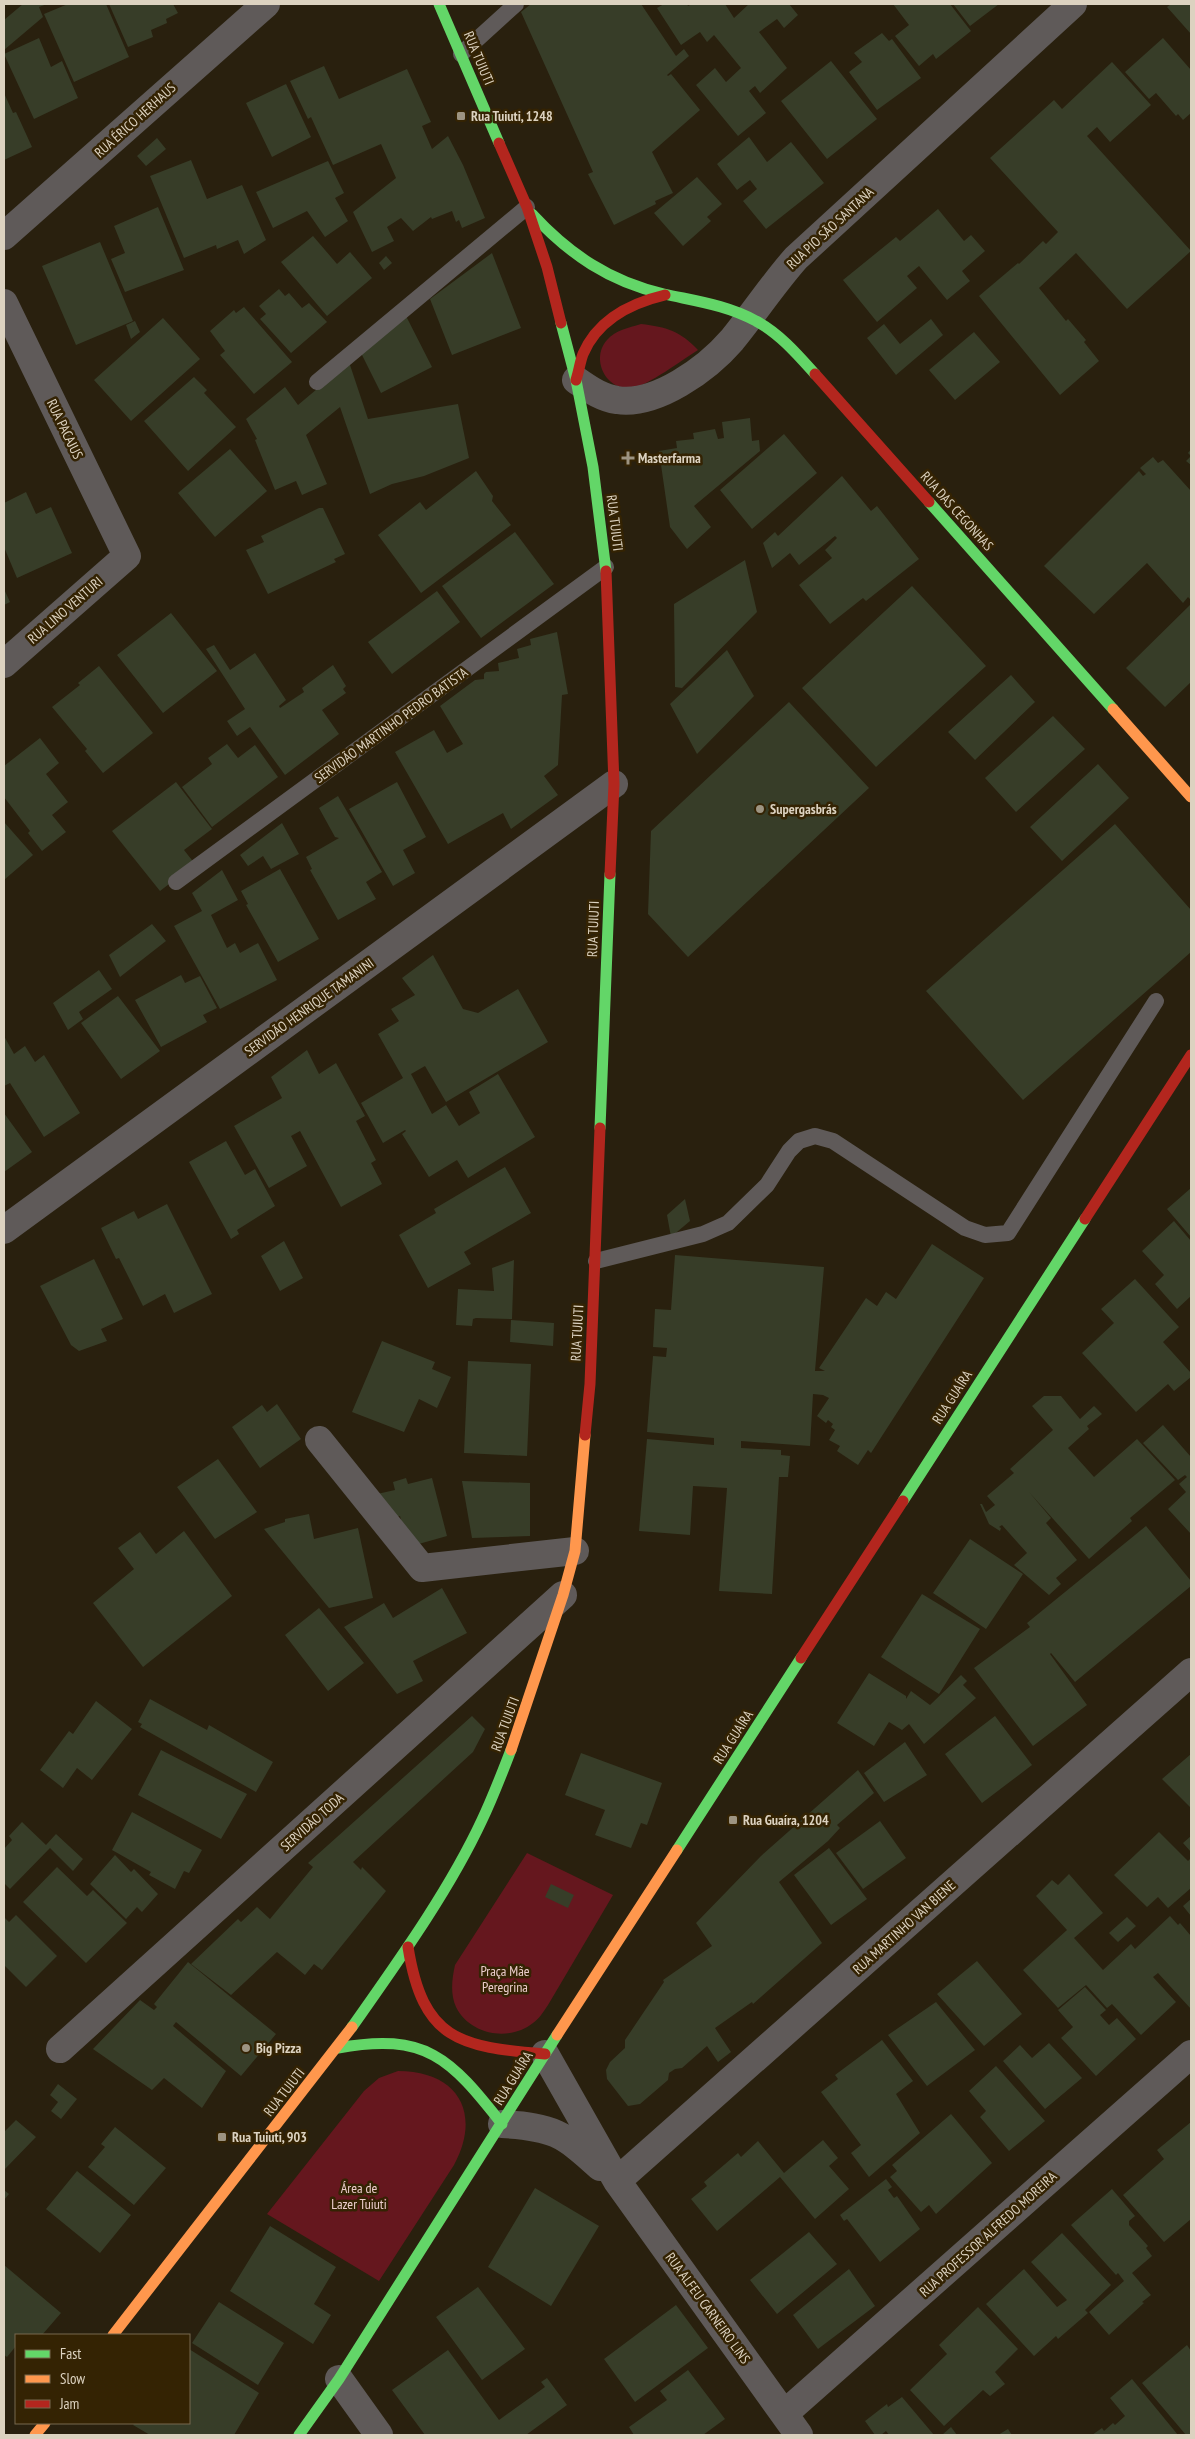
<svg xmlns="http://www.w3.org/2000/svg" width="1195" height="2439" font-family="'PT Sans Narrow',sans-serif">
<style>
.green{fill:#65171e}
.building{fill:#373d28}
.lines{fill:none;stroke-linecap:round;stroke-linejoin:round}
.lane{stroke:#5f5a59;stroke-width:16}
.street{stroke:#5f5a59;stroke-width:28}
.fast{stroke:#63d668;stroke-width:11}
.slow{stroke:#ff974d;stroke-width:11}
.jam{stroke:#b3261e;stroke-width:11}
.poi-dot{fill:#9d9482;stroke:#342303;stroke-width:2}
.labels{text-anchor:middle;stroke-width:5;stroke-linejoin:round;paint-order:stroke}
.street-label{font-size:14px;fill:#dcd2c0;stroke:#342303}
.poi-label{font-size:14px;font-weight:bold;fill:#dcd2c0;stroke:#342303;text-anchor:start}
.park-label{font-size:14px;fill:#eccdcc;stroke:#342303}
</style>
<rect width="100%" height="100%" fill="#29200e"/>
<path class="green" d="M641,324C667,327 680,331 698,350C683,359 648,386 632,388C606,391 590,359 607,340C616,330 628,328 641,324Z
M527,1853L613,1895L548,2005C544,2011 539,2019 533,2023C509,2042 470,2035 456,2007C450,1993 452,1979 455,1965Z
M398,2071C458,2071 482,2113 454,2165L379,2281L267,2214L364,2091L379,2078Z"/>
<path class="building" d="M23,4H47L39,7L43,17L4,50V20Z
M68,4H106L129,57L74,82L44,14Z
M109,4H173L178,13L166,19L167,23L151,30L153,37L128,47Z
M531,4H641L676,56L684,49L689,56L667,75L668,76L671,74L700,110L652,152L673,193L655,201L656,204L614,225L588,174L593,172L521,12Z
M664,4H687L688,6L692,4H725L734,18L749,4H789L798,15L784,28L777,19L759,32L787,68L760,93L755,86L749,91L766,113L738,136L696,85L715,68L726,82L741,68L714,35L707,42L700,32L681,45L657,8Z
M893,4H950L971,31L936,59L933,54L919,66L895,36L909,25Z
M953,4H999L970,26Z
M1171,4H1191V34L1167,7Z
M882,33L889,41L892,39L921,78L877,110L849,72L862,62L854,53Z
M39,38L51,67L62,61L78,98L34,119L4,54Z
M1163,38L1191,70V113L1183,120L1178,114L1176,116L1156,93L1149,99L1125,72Z
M831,61L877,119L827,159L781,101Z
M1112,62L1151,105L1110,142L1097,127L1087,136L1191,251L1127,309L1076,253L1039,288L1066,321L1068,319L1086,340L1084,342L1099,361L1060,395L979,296L1018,263L1019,264L1043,241L1046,244L1058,232L990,158L1054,100L1062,109Z
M324,66L339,99L407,69L431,122L422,126L432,149L448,136L463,165L485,218L462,228L459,220L456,222L452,211L432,219L431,217L413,231L401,218L387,227L394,241L372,252L353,212L396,178L381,144L333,165L311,117L308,119L290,81Z
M286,84L311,137L272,157L246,103Z
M4,93L13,113L16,112L32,147L4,160Z
M749,137L767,162L791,142L824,183L766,229L743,201L757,189L750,180L737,190L717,164Z
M157,138L166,149L146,166L137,156Z
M191,160L207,199L242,185L266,240L244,254L238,240L217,249L216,245L184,258L150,176Z
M328,161L344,193L335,198L348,221L325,237L307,211L273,228L256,192Z
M697,177L722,204L707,217L711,221L683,246L654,213Z
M158,207L184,270L125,292L111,259L125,253L114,226Z
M938,209L964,241L971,235L985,251L962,271L970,281L947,300L919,266L907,276L917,288L877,322L843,280L896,237L900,241Z
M313,236L337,264L350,252L372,278L327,316L281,262Z
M100,242L133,321L76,345L42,266Z
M492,253L521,328L452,355L430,299Z
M386,256L392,263L384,270L379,263Z
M279,289L285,296L289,293L302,308L309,303L327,322L291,353L260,319L266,314L259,306Z
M244,307L292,362L254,394L220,355L225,351L210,331L234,310L236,313Z
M406,316L432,367L381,393L361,353Z
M163,318L200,359L131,421L94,380Z
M931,319L943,335L896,375L867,338L884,324L900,344Z
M135,321L140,332L131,339L126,325Z
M974,332L1000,362L955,400L929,370Z
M349,362L368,419L458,404L469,458L424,476L392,484L370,494L340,407L306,435L327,484L302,495L296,481L275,490L255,440L257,439L246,419L285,387L298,405Z
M194,377L207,390L204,393L236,427L188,471L144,421Z
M750,418L752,441L759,440L760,451L694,506L711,527L687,549L670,527L659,451L677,448L676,441L694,439L693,433L715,429L718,439L724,438L722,422Z
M784,434L817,473L752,529L720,490Z
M230,449L267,491L215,537L178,493Z
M1191,449V465L1186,461L1191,456L1188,453Z
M1153,457L1158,463L1163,460L1191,491V600L1188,597L1183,603L1147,563L1094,614L1044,566L1139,471L1143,476L1146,474L1140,468Z
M476,471L493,496L492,501L511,525L421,593L378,535L420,502L426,510Z
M842,476L871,511L877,506L919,559L866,601L863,598L830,624L799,585L832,558L825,550L837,538L835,536L799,565L790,553L772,568L763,543L775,532L778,536Z
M26,492L36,514L51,507L72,553L17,578L4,547V503Z
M319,508H323L345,554L334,559L336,562L268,594L246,550L264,542L261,536Z
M515,532L554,584L481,638L442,586Z
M745,560L757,612L682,688L675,687L674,604Z
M912,586L986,666L876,767L802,688Z
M4,589L10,602L4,605Z
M437,591L460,622L392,674L368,642Z
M1191,604V682L1165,707L1126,668Z
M171,613L217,671L163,713L117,655Z
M557,632L568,694L562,695L558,765L544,776L558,795L511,829L503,813L448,844L395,752L434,730L447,753L463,744L440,706L475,680L484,679V674L486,672L499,671L498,663L519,658L517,649L531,645L530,639Z
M214,645L230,670L255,653L286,700L279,706L280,708L304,692L302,688L333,665L346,686L343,689L346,693L322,710L339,734L285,775L250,727L237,736L227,721L245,709L206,649Z
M727,650L754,696L697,754L670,704Z
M99,666L153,733L103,773L85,751L87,749L52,707L80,685L78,683Z
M1011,675L1035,702L975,760L948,732Z
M789,702L869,788L688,957L648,914L651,831Z
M1053,716L1085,749L1016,812L985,778Z
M40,738L59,763L46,774L68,802L52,815L66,832L42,851L28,833L30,831L4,797V766Z
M227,744L238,758L255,745L278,777L212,827L182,787L212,764L208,758Z
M1098,764L1129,798L1062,861L1030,827Z
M176,782L212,829L184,850L195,864L160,891L112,831Z
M397,782L426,837L403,850L415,873L393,886L349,809Z
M338,796L382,872L366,882L376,899L338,920L310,870L312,869L306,857L339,838L335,837L319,808Z
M4,822L33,855L4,880Z
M282,823L299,854L271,869L263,856L248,866L240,855Z
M1115,824L1191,910V952L1023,1100L926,991Z
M280,869L319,939L278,962L246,905L248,904L241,891Z
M222,870L238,900L211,915L227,948L235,943L240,953L258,943L277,980L220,1009L174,926L202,911L192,893Z
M152,924L166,941L120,977L109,955Z
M433,955L463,1009L478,1013L518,989L548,1042L446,1102L425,1066L411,1074L432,1114L446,1105L459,1126L480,1113L469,1092L498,1074L535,1137L468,1178L457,1160L429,1177L402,1134L406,1131L405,1130L383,1143L361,1103L403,1078L378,1034L399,1021L391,1009L415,995L402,978Z
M99,970L112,989L79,1012L83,1019L68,1030L53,1003Z
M181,975L185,983L200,976L217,1008L203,1015L207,1022L161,1047L135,1000Z
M118,996L160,1051L121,1079L81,1023Z
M4,1036L14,1054L25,1046L35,1062L44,1055L80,1113L44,1137L10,1083L4,1086Z
M307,1050L319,1074L336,1063L365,1116L356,1121L376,1160L371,1163L382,1184L341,1207L300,1131L291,1136L307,1166L269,1188L234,1126L282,1098L271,1077Z
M4,1113L32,1152L4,1172Z
M226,1141L245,1175L255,1169L275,1206L237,1230L239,1234L231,1239L189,1162Z
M505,1167L531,1213L464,1252L471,1264L428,1288L399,1235L436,1213L434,1209Z
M1191,1188V1237L1167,1209Z
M685,1199L690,1221L671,1237L667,1215Z
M167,1204L212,1294L174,1313L165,1294L143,1306L119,1258L116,1259L101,1228L134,1211L138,1219Z
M1174,1221L1191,1241V1296L1177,1309L1155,1284L1164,1275L1142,1251Z
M284,1241L303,1278L280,1291L261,1256Z
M932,1244L984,1278L871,1453L868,1450L858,1465L837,1451L840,1446L829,1440L835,1430L831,1427L833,1424L828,1420L826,1423L817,1416L829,1398L823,1395L813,1394L810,1446L741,1441V1448L781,1450V1455L790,1456L788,1477H779L772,1594L719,1591L727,1488L693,1486L690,1535L639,1531L647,1439L714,1445V1438L647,1432L653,1356L666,1357L667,1348L653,1347L655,1309L671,1310L675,1255L824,1267L815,1371H825L819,1368L866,1298L877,1306L886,1292L896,1299Z
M94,1259L123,1319L101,1329L107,1341L79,1351L71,1345L40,1286Z
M514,1260L512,1319L476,1318L473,1319L472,1326L456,1325L458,1289L494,1291L492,1268Z
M1135,1279L1179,1327L1163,1342L1191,1373V1377L1174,1391L1168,1384L1136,1412L1082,1353L1114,1323L1101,1309Z
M511,1320L554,1323L553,1346L510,1342Z
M382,1341L435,1362L432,1369L451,1377L437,1408L419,1399L404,1432L352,1412Z
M468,1361L531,1364L527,1456L464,1453Z
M1044,1396H1061L1080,1419L1094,1406L1102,1414L1087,1426L1089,1429L1068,1448L1094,1477L1137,1439L1175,1480L1130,1518L1132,1521L1089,1559L1029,1492L1051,1518L1046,1523L1077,1560L1056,1578L1061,1584L1049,1595L1014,1565L1027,1553L1002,1525L999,1527L1001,1528L1000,1531L989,1524L980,1504H982L986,1512L995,1505L987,1496L1014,1473L1010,1469L1053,1430L1032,1406Z
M277,1404L301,1439L260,1468L232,1427L262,1405L267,1412Z
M1163,1425L1191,1457V1534L1168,1509L1186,1492L1179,1484L1187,1477L1185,1475L1178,1480L1143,1443Z
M218,1459L257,1512L215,1539L177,1487Z
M406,1478L408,1484L432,1478L447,1536L408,1547L400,1516L384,1520L377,1494L395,1490L393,1482Z
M462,1481L530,1483V1536L472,1538Z
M309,1514L314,1539L358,1528L373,1598L329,1608L264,1529L285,1522V1519Z
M1146,1526L1191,1581V1586L1075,1682L1051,1653L1050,1654L1087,1705L1033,1746L974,1668L1030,1627L1027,1623Z
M184,1531L232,1596L143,1667L93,1603L134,1569L118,1548L140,1532L156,1554Z
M970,1539L1023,1574L986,1629L933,1593Z
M442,1588L467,1633L413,1661L423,1681L397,1694L344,1627L384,1603L393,1618Z
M922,1594L980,1629L939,1694L881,1657Z
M319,1608L364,1663L328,1691L285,1635Z
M869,1673L906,1696V1699L911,1691L930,1705L961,1675L967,1681L963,1685L976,1698L924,1744L909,1724L902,1730L889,1722L874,1746L837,1723Z
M150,1699L207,1730L209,1725L273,1762L256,1792L140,1727L142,1724L138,1722Z
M96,1701L132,1729L92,1780L77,1768L63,1788L40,1770L69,1731L73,1734Z
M472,1716L485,1729L473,1752L353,1862L361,1870L362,1867L386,1891L322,1970L314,1964L305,1975L277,1952L231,1995L191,1964L238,1919L241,1922L257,1907L270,1919L313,1867L308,1863Z
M995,1716L1032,1765L982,1803L945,1754Z
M905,1742L927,1775L884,1802L864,1773Z
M161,1750L247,1794L221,1839L138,1795Z
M581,1753L662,1783L647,1825L641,1823L631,1848L595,1835L605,1810L565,1795Z
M1191,1754V1808L1162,1779Z
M858,1770L874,1793L837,1825L840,1828L828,1841L779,1882L822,1943L753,2004L752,2002L715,2028L731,2052L718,2062L707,2046L682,2068L675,2069L669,2073L668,2080L640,2104L628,2106L607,2079L606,2070L610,2062L625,2048V2040L664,1982L663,1980L712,1946L696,1923L761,1856Z
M132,1812L202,1850L189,1873L184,1871L175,1889L149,1875L151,1872L112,1850Z
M880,1821L906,1858L863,1889L836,1853Z
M22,1822L46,1845L56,1834L83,1859L73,1871L50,1848L10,1889L4,1883V1849L12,1840L9,1836Z
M1159,1832L1188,1861L1191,1858V1888L1168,1908L1158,1897L1147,1907L1114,1875Z
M1191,1836V1852L1183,1843Z
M829,1848L867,1899L831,1925L794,1875Z
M115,1855L131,1872L134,1869L158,1894L142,1912L137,1907L126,1919L90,1884Z
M57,1867L87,1896L93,1890L127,1923L86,1963L23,1902Z
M1069,1874L1103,1913L1074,1938L1103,1970L1131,1944L1135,1949L1170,1916L1178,1925L1180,1923L1191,1936V2009L1158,1973L1153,1977L1176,2002L1141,2035L1112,2004L1107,2008L1086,1985L1058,2008L1023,1970L1067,1930L1036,1896L1052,1880L1058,1885Z
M551,1884L574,1895L568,1908L545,1897Z
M1191,1899V1916L1183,1906Z
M16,1915L57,1956L26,1987L4,1965V1917L9,1922Z
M1127,1917L1136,1926L1118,1942L1109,1933Z
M977,1961L1022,2014L984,2046L937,1994Z
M188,1962L276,2034L241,2076L176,2022L173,2026L226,2071L202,2108L164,2078L152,2090L93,2049L140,2000L154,2010L157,2007L154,2004Z
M1085,1987L1106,2010L1100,2015L1109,2025L1117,2018L1136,2039L1096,2076L1061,2038L1073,2027L1058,2010Z
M936,2002L975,2050L927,2086L888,2035Z
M882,2040L913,2081L896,2094L920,2133L869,2177L851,2153L861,2145L821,2092L838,2079L835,2075Z
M1049,2043L1082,2078L1045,2109L1003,2061L1020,2045L1032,2058Z
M996,2066L1045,2121L1009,2151L980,2117L986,2111L969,2091Z
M58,2084L77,2099L61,2119L51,2111L58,2102L50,2095Z
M951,2114L992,2163L936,2214L929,2205L921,2212L890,2177L897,2171L892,2165Z
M16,2120L36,2137L4,2170V2132Z
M1191,2122V2219L1164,2242L1123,2195L1164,2159L1157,2150Z
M115,2127L166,2168L134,2205L88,2167L105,2147L101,2144Z
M823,2140L838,2158L829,2166L849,2189L815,2219L780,2177L717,2231L691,2199L707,2186L704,2182L738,2153L741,2157L758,2141L784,2173Z
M77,2171L131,2215L100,2253L46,2209Z
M886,2179L892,2187L888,2190L894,2198L897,2196L920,2229L880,2262L847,2219L844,2221L840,2215Z
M535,2188L599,2226L551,2306L488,2267Z
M1112,2189L1135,2216L1129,2221V2225L1148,2246L1146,2248L1152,2256L1132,2273L1151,2295L1142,2302L1144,2303L1109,2335L1089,2312L1124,2281L1118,2273L1116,2275L1071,2225Z
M4,2190L9,2194L4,2200Z
M270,2226L336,2267L314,2304L331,2315L313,2344L230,2291Z
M809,2232L837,2264L777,2314L750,2280Z
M1062,2233L1111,2285L1085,2310L1088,2313L1058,2339L1056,2336L1034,2356L986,2304L1024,2269L1057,2307L1067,2300L1031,2262Z
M4,2265L61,2313L42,2335H16V2346L7,2357L4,2355Z
M849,2269L875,2306L818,2349L793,2315Z
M478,2287L525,2349L482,2380L436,2317Z
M219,2302L284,2343L258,2385L192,2343Z
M676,2305L708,2348L635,2402L604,2359Z
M978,2307L1018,2349L995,2372L1005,2384L990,2396L983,2390L944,2426L910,2390L947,2354L939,2345Z
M1187,2345L1191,2351V2435H1186L1142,2383Z
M189,2349L259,2393L234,2435H150L133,2425L135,2423H189Z
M448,2350L499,2420L545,2387L541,2382L547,2378L567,2405L526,2435H425L392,2390Z
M688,2370L725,2419L703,2435H634L629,2427L667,2400L660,2391Z
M1132,2379L1178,2435H1092L1102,2428L1104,2431L1113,2423L1115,2425L1125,2416L1110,2398Z
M902,2397L934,2435H889L886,2431L881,2435H875L865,2421L887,2404L888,2407Z
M951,2427L957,2435H942Z
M1008,2429L1012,2435H998Z"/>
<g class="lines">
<path class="lane" d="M461,54L516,4
M317,382L527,207
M176,882L606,567
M596,1261L703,1234L728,1223L767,1185L789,1151L799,1141L815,1136L833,1141L965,1228L985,1235L1008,1233L1156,1001"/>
<path class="street" d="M4,236L266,4
M4,303L127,556L4,664
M576,380C588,388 601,398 617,400C656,406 707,369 732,340C754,313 773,284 796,258L1073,4
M4,1230L614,784
M319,1440L422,1568L575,1551
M60,2049L563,1595
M545,2054L617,2181L799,2435
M502,2124C553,2127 563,2133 600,2167
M617,2181L1191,1672
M339,2379L379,2435
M784,2414L1191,2054"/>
<path class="fast" d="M439,4L499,143
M532,214C569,254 610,282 664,294C695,301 727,305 756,321C779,333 798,355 815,374
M561,323L576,380L593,467L606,571
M929,502L1113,709
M600,1128L610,874
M903,1501L1085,1219
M677,1850L801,1658
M352,2027C397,1963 449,1891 482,1820C493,1797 502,1773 511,1750
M338,2048C426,2032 450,2058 502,2124
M299,2435L339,2379L557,2035"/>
<path class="slow" d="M1113,709L1191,797
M511,1750L563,1595L575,1551L585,1435
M557,2035L677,1850
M113,2335L352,2027
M35,2435L45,2423"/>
<path class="jam" d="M499,143L527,207L547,267L561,323
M815,374L929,502
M576,380C579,371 580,362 583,354C598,319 631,303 665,295
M606,571L614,784L610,874
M1085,1219L1191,1055
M585,1435L590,1384L600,1128
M801,1658L903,1501
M408,1947C423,2040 459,2047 545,2054"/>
</g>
<g class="poi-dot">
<rect x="456" y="111" width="10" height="10" rx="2.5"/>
<path d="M625.5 450.5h5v5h5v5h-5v5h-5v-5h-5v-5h5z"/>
<circle cx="760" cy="809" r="5"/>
<rect x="728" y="1815" width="10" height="10" rx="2.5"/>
<circle cx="246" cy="2048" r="5"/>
<rect x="217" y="2132" width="10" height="10" rx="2.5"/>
</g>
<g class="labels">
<g class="street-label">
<text transform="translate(479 58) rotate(67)" y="5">RUA TUIUTI</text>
<text transform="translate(135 120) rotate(-42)" y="5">RUA ÉRICO HERHAUS</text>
<text transform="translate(830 228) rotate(-43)" y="5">RUA PIO SÃO SANTANA</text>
<text transform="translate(65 429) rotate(64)" y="5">RUA PACAJUS</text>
<text transform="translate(957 511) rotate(48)" y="5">RUA DAS CEGONHAS</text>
<text transform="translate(615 523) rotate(83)" y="5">RUA TUIUTI</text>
<text transform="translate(65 610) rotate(-41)" y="5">RUA LINO VENTURI</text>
<text transform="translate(391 725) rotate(-36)" y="5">SERVIDÃO MARTINHO PEDRO BATISTA</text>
<text transform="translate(593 929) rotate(-88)" y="5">RUA TUIUTI</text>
<text transform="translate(309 1007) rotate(-36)" y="5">SERVIDÃO HENRIQUE TAMANINI</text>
<text transform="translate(577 1333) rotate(-87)" y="5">RUA TUIUTI</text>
<text transform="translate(952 1397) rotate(-57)" y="5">RUA GUAÍRA</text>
<text transform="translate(505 1724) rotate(-70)" y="5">RUA TUIUTI</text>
<text transform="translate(733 1737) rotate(-57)" y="5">RUA GUAÍRA</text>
<text transform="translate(312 1822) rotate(-42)" y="5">SERVIDÃO TODA</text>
<text transform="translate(904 1927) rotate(-42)" y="5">RUA MARTINHO VAN BIENE</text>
<text transform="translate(513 2078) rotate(-58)" y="5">RUA GUAÍRA</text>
<text transform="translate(284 2092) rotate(-52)" y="5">RUA TUIUTI</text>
<text transform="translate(988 2234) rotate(-42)" y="5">RUA PROFESSOR ALFREDO MOREIRA</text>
<text transform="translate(708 2308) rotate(54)" y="5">RUA ALFEU CARNEIRO LINS</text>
</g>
<g class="poi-label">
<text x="471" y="121">Rua Tuiuti, 1248</text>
<text x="638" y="463">Masterfarma</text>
<text x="770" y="814">Supergasbrás</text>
<text x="743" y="1825">Rua Guaíra, 1204</text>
<text x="256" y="2053">Big Pizza</text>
<text x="232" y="2142">Rua Tuiuti, 903</text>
</g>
<g class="park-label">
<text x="505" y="1976">Praça Mãe<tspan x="505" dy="16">Peregrina</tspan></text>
<text x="359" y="2193">Área de<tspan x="359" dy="16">Lazer Tuiuti</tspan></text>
</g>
</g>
<rect width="1195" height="2439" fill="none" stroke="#dcd2c0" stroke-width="10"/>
<rect x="15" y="2334" width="175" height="90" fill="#342303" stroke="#77694f"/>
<rect x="25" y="2350" width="25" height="8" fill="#63d668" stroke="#77694f"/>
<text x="60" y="2359" font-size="15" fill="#dcd2c0">Fast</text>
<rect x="25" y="2375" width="25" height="8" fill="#ff974d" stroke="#77694f"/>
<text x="60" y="2384" font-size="15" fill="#dcd2c0">Slow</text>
<rect x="25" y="2400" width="25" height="8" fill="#b3261e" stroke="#77694f"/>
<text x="60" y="2409" font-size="15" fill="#dcd2c0">Jam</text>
</svg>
